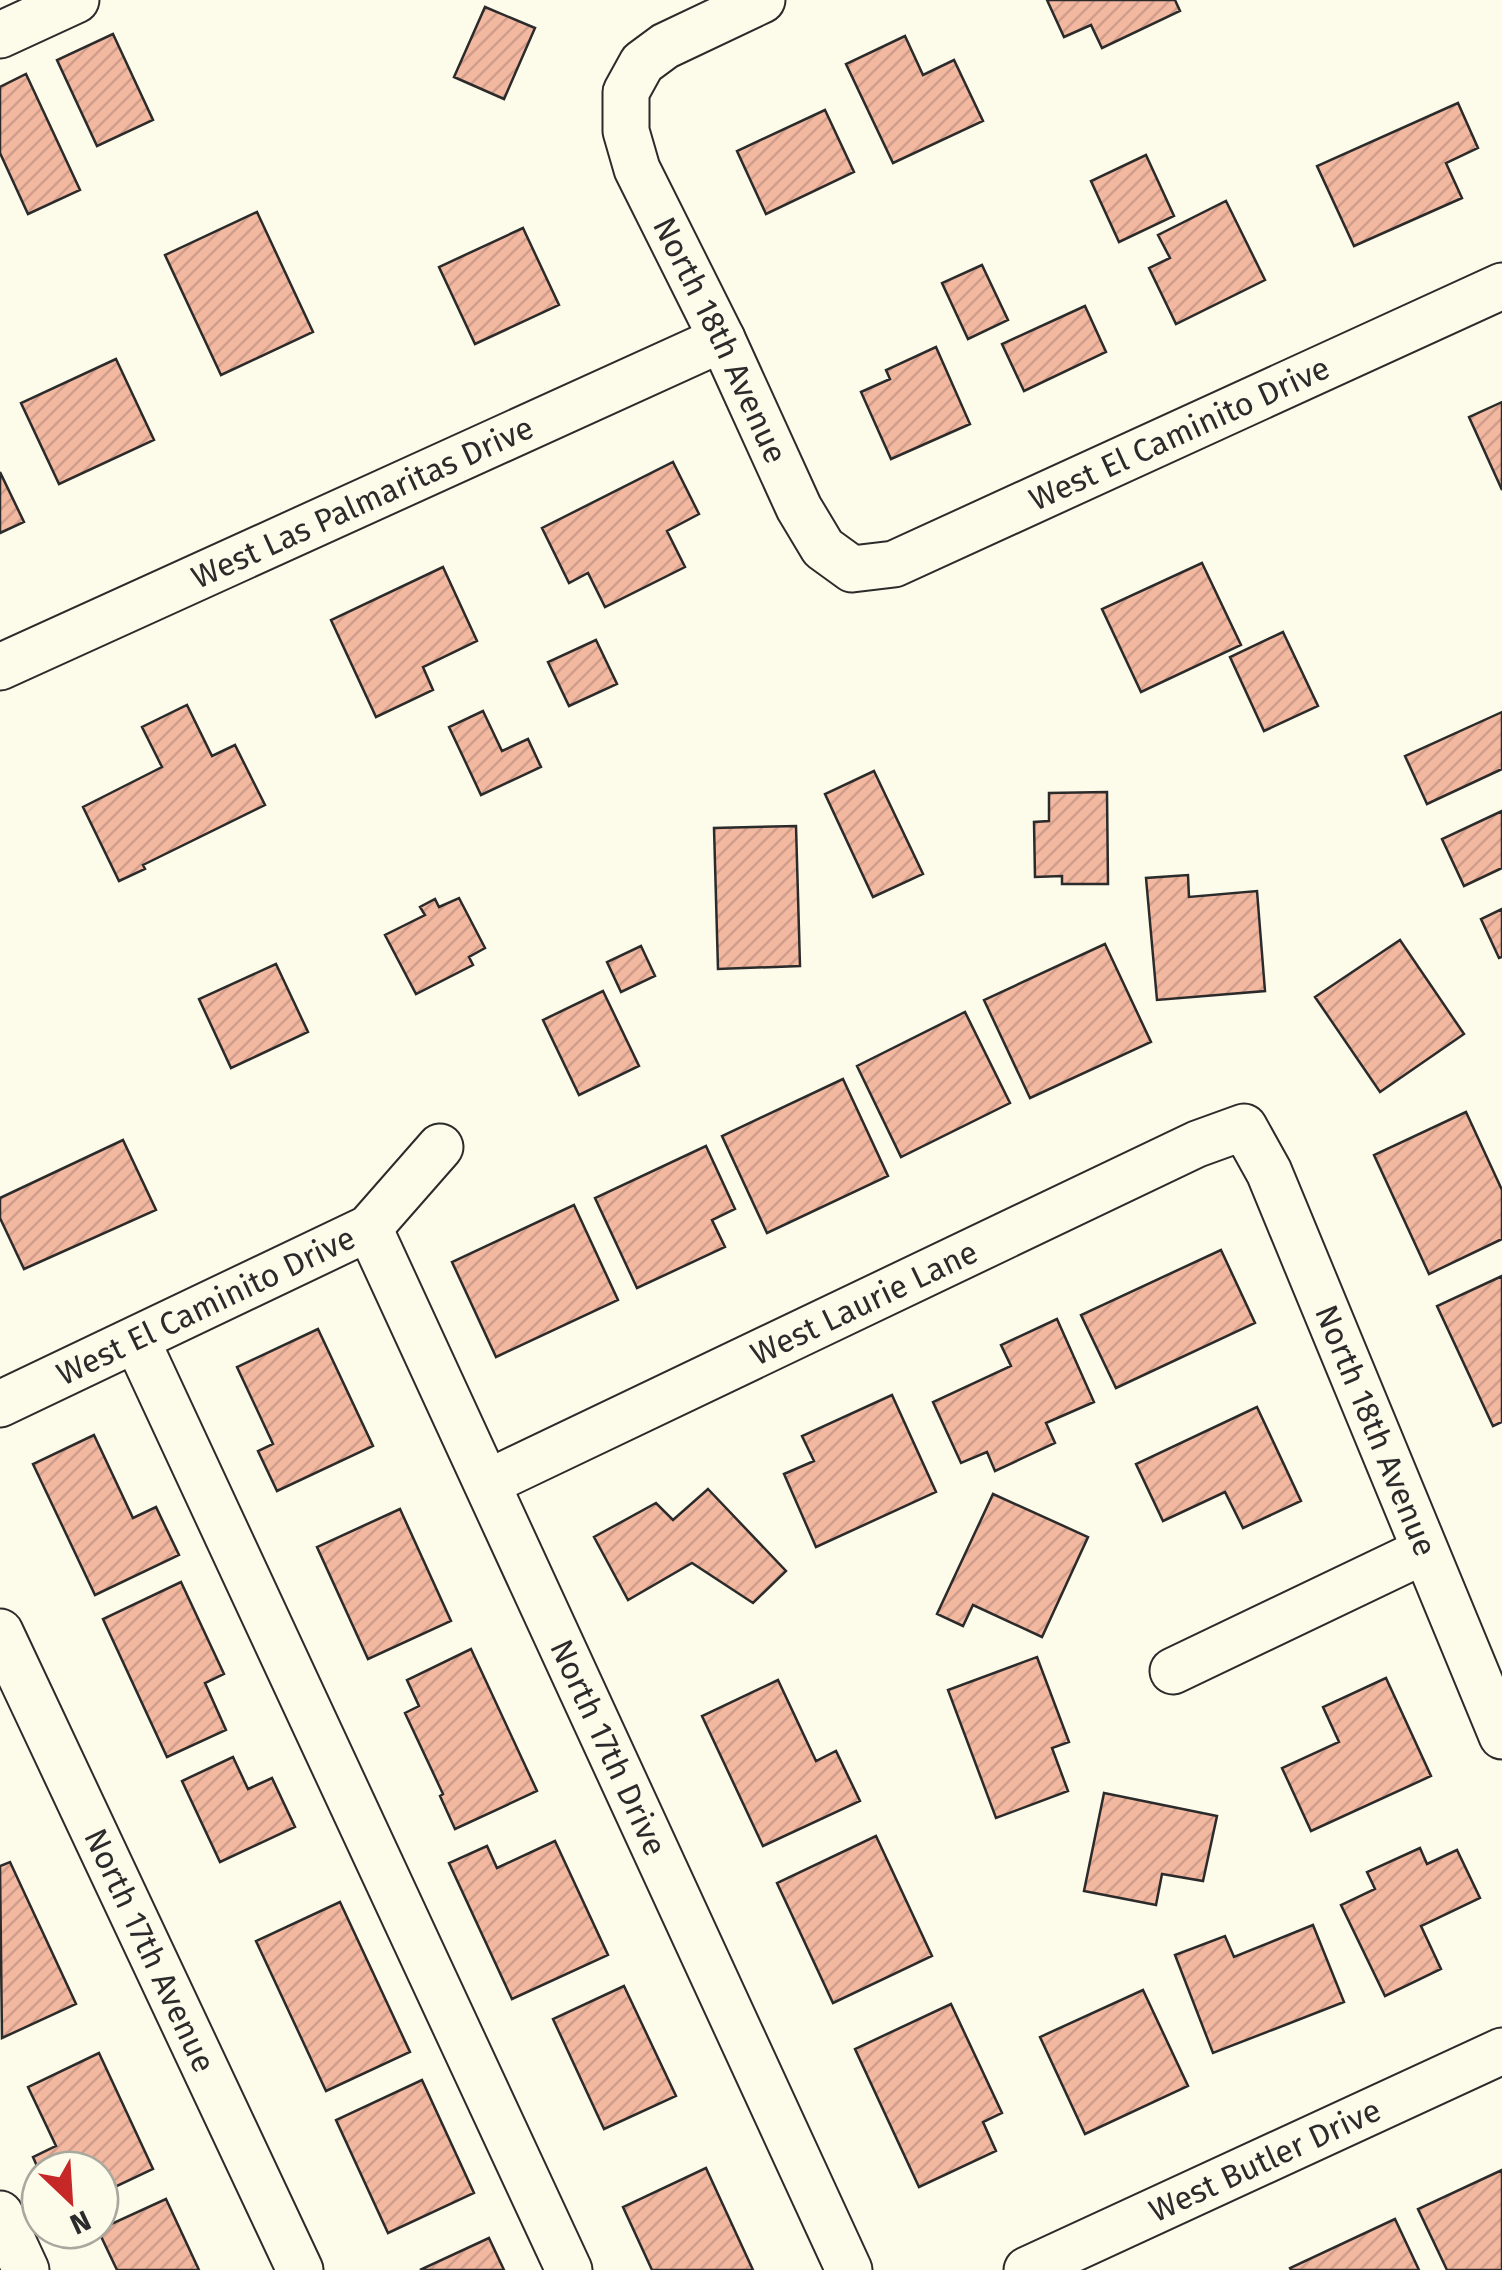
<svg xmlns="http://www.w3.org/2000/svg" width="1502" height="2270" font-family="'Fira Sans',sans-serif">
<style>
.building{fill:url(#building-hatch);stroke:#2b2b2b;stroke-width:2.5}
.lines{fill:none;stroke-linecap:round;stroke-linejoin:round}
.minor-casing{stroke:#2b2b2b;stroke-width:49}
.minor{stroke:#fdfbea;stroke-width:45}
.labels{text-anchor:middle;stroke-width:8;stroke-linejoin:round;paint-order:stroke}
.street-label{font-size:32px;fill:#2b2b2b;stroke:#fdfbea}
</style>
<defs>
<pattern id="building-hatch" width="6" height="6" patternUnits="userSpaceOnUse" patternTransform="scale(2.5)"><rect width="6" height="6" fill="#f2b8a0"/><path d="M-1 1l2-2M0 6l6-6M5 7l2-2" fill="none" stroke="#d09e8a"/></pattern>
</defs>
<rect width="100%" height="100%" fill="#fdfbea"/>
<path class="building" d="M1047,0H1175L1180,11L1102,48L1091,25L1064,37Z
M485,7L535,28L504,99L454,77Z
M113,34L153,120L97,146L57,60Z
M905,36L923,75L954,60L983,121L893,163L846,64Z
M26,74L80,190L28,214L0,153V87Z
M1458,103L1478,148L1446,163L1462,198L1354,246L1317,166Z
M825,110L854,172L766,214L737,151Z
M1146,155L1174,216L1119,242L1091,181Z
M1226,201L1265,280L1176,324L1149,268L1170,258L1158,235Z
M257,212L313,332L221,375L165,255Z
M523,228L559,305L475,344L439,267Z
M982,265L1008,320L968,339L942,283Z
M1085,306L1106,352L1024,391L1002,344Z
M936,347L970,424L891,459L861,392L890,379L886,370Z
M116,359L154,440L59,484L21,403Z
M1502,402V490L1469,417Z
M673,462L699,514L667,531L685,567L605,607L588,573L569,583L542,528Z
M0,472L24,522L0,533Z
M1202,563L1241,645L1141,692L1102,609Z
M443,567L477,641L423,667L433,690L376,717L331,620Z
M1283,632L1318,706L1264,731L1230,657Z
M596,640L617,684L569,706L548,662Z
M187,705L212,756L235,745L265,805L143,865L145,869L119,881L83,807L162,767L142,727Z
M483,711L502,751L528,739L541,767L481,795L449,727Z
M1502,712V769L1427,804L1405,756Z
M874,771L923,874L873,897L825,794Z
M1107,792L1108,884H1062V876L1035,877L1034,822L1049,821V793Z
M1502,811V868L1464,886L1442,839Z
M796,826L800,966L718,969L714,828Z
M1188,875L1189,897L1257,891L1265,991L1157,1000L1146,878Z
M459,898L485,948L469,957L473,965L416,994L385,935L425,915L420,907L435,899L439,907Z
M1502,909V957L1499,958L1481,919Z
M1400,940L1464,1034L1380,1092L1315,997Z
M1105,944L1151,1042L1030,1098L984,1000Z
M641,946L655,976L621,992L607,962Z
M276,964L308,1032L231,1068L199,999Z
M603,991L639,1066L579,1095L543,1020Z
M965,1012L1010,1103L901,1157L857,1066Z
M843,1079L888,1176L767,1233L722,1136Z
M1466,1112L1502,1190V1239L1429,1274L1374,1155Z
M123,1140L156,1210L24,1269L0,1218V1198Z
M706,1146L735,1209L712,1220L725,1247L637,1288L595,1198Z
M574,1205L618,1300L496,1357L452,1262Z
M1221,1250L1255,1323L1116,1388L1081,1315Z
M1502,1276V1422L1493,1426L1437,1306Z
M1057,1319L1094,1402L1046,1423L1055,1443L995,1471L987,1452L961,1463L933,1402L1011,1366L1001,1345Z
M318,1329L373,1446L277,1491L258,1451L273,1444L237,1367Z
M892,1395L936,1492L816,1547L784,1474L814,1461L802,1436Z
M1257,1407L1301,1501L1243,1528L1225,1492L1163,1521L1136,1464Z
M94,1435L133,1518L156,1507L179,1555L95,1595L33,1464Z
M708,1489L786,1571L753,1603L692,1563L628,1600L594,1537L656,1503L673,1520Z
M993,1494L1088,1537L1042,1637L973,1605L963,1626L937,1614Z
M400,1509L451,1621L368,1659L317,1547Z
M181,1582L224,1674L205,1683L226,1730L167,1757L103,1619Z
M471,1649L537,1791L455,1829L440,1796L443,1794L405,1713L419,1706L407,1680Z
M1037,1657L1069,1742L1052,1748L1068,1791L996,1818L948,1690Z
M1386,1678L1431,1776L1311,1831L1282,1768L1339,1742L1323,1707Z
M778,1680L816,1761L836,1751L860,1801L763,1846L702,1716Z
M233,1757L248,1789L272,1778L295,1827L220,1862L182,1781Z
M1104,1793L1217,1816L1203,1881L1162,1874L1156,1905L1084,1891Z
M876,1836L932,1956L833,2003L777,1883Z
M555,1841L608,1955L512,1999L449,1863L487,1846L497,1868Z
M1420,1848L1427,1864L1457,1850L1480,1898L1421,1926L1441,1969L1385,1996L1341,1905L1375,1889L1367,1872Z
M10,1862L76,2004L2,2038L0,1866Z
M340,1902L410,2052L326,2091L256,1941Z
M1313,1925L1344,2002L1213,2053L1175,1955L1225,1936L1234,1957Z
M624,1986L676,2096L604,2129L553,2019Z
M1143,1990L1188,2086L1085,2134L1040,2037Z
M951,2004L1002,2113L983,2122L996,2151L919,2187L855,2049Z
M99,2053L153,2169L100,2194V2170H40V2173L33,2157L56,2146L28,2087Z
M422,2080L474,2193L388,2233L336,2120Z
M706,2168L753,2270H652L623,2207Z
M1502,2170V2270H1447L1418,2209Z
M166,2199L199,2270H117L98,2230Z
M1395,2219L1419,2270H1291L1290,2268Z
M489,2238L504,2270H420Z"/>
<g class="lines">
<g class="minor-casing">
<g id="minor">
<path id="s1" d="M762,0L665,46L642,63L626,92V131L637,169L722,339L799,508L823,548L852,569L894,564L1502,286"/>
<path d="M0,35L76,0"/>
<path id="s2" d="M0,667L722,339"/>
<path id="s3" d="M369,1228L849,2270"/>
<path d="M137,1341L569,2270"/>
<path id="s4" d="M0,1404L369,1228L440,1147"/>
<path id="s5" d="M487,1483L1197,1144L1244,1127L1269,1172L1502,1736"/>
<path id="s6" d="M0,1632L300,2270"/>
<path d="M1173,1671L1424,1551"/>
<path d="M0,2214L26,2270"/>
<path id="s7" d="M1027,2270L1502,2051"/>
</g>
</g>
<use href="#minor" class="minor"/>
</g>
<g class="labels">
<g class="street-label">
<text dy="11" stroke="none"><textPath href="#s1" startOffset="438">North 18th Avenue</textPath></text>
<text dy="11" stroke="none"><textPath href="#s1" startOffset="1062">West El Caminito Drive</textPath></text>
<text dy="11" stroke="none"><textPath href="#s2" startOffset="398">West Las Palmaritas Drive</textPath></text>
<text dy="11" stroke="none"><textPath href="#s5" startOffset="418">West Laurie Lane</textPath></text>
<text dy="11" stroke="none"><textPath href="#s4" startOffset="228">West El Caminito Drive</textPath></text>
<text dy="11" stroke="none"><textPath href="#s5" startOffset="1168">North 18th Avenue</textPath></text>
<text dy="11" stroke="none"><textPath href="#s3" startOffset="572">North 17th Drive</textPath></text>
<text dy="11" stroke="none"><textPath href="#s6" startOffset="352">North 17th Avenue</textPath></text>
<text dy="11" stroke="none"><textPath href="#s7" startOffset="262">West Butler Drive</textPath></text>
</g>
</g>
<g transform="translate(70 2200) rotate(155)"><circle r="48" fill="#fdfbea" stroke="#a9a89e" stroke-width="2.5"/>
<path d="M0-8L18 38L0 25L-18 38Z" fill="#c62828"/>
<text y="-15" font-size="28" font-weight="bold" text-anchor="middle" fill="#2b2b2b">N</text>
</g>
</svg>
